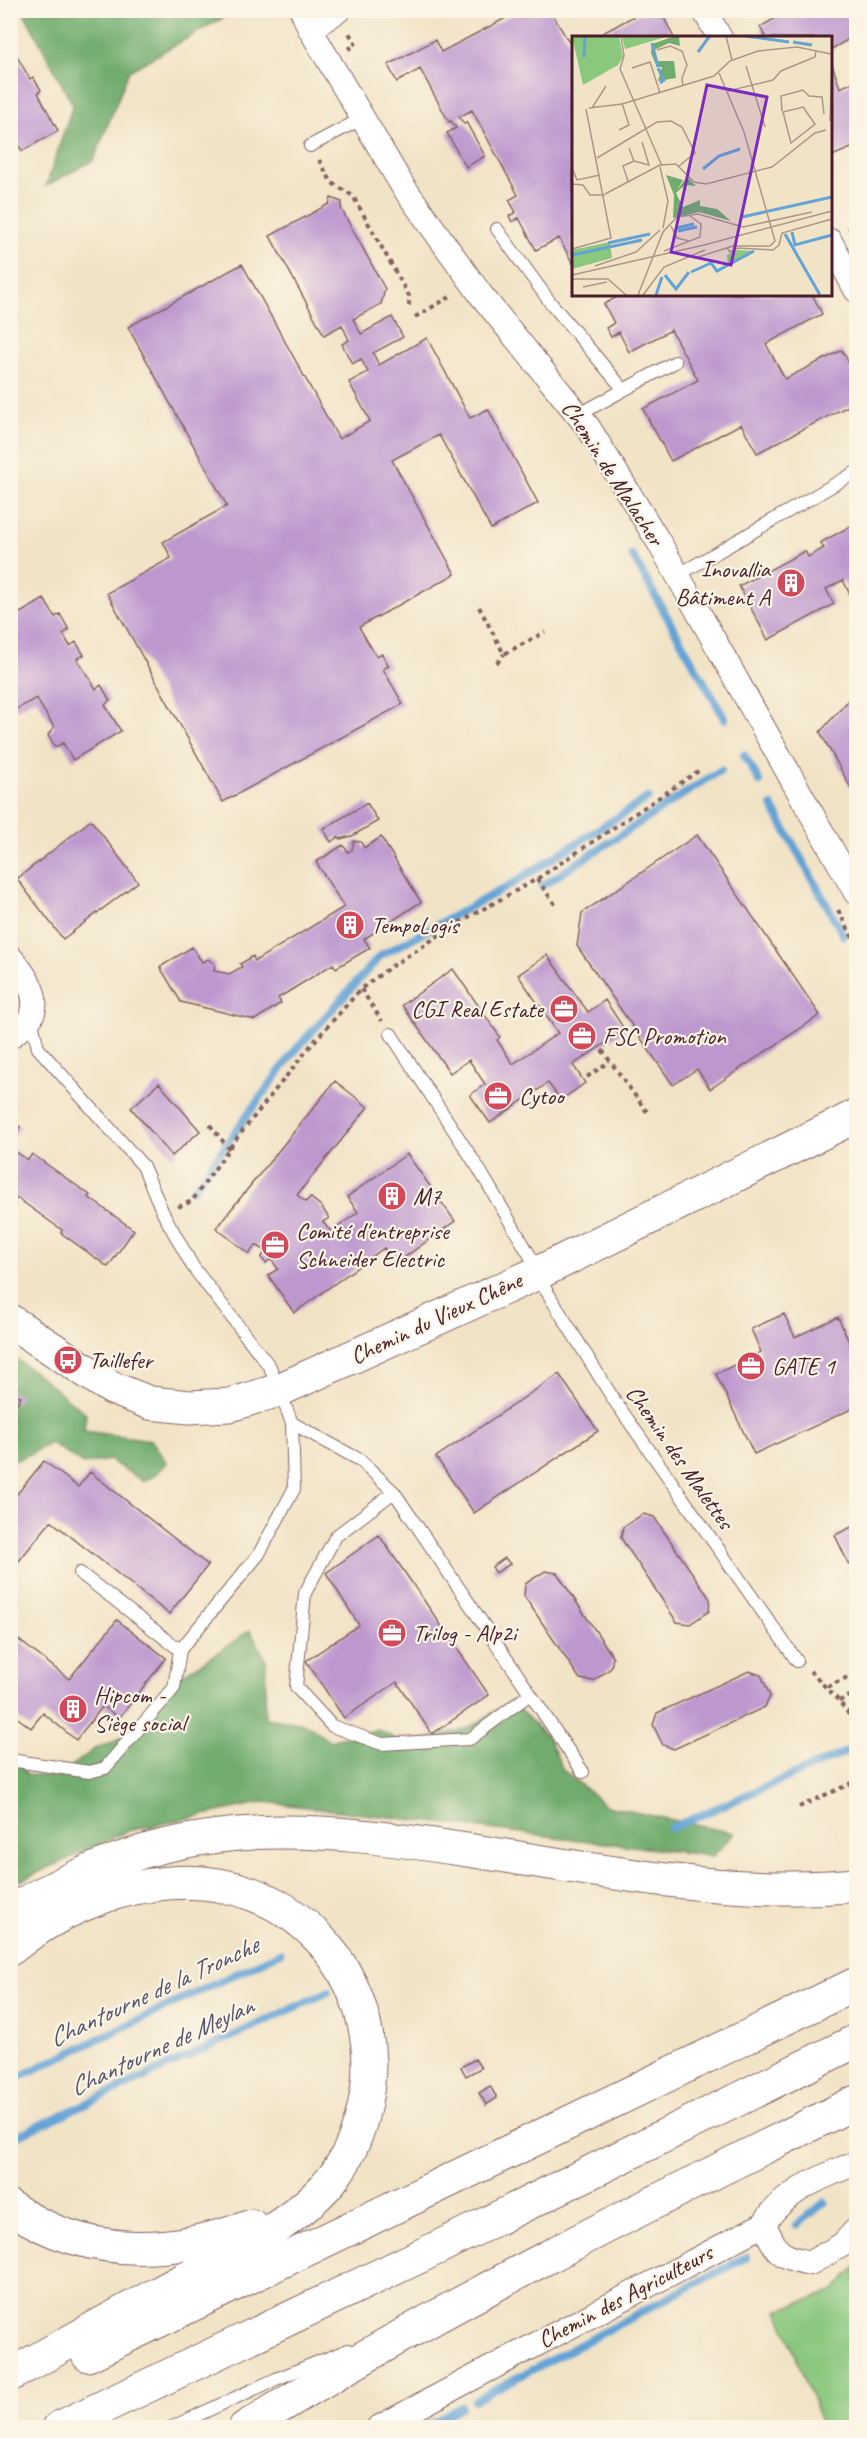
<svg xmlns="http://www.w3.org/2000/svg" width="867" height="2438" font-family="Caveat,sans-serif">
<style>
.green{fill:#8ac87e;stroke:#6a7454;stroke-width:1.5}
.forest{fill:#6fac6d;stroke:#5c664c;stroke-width:1.5}
.lines{fill:none;stroke-linecap:round;stroke-linejoin:round}
.stream{stroke:#63a3d6;stroke-width:8}
.building{fill:#bd98cf}
.lane-casing{stroke:#846461;stroke-width:14}
.street-casing{stroke:#846461;stroke-width:26}
.secondary-casing{stroke:#846461;stroke-width:35}
.highway-casing{stroke:#846461;stroke-width:35}
.path{stroke:#846461;stroke-width:4;stroke-dasharray:4.5 4.5;stroke-linecap:butt}
.lane{stroke:#fff;stroke-width:12}
.street{stroke:#fff;stroke-width:24}
.secondary{stroke:#fff;stroke-width:33}
.highway{stroke:#fff;stroke-width:33}
.labels{text-anchor:middle;stroke-width:4.5;stroke-linejoin:round;paint-order:stroke}
.street-label{font-size:24px;fill:#4a1f2b;stroke:#fcf5e5}
.poi-label{font-size:24px;fill:#4a1f2b;stroke:#fcf5e5;text-anchor:start}
.water-label{font-size:26px;font-style:italic;fill:#54546f;stroke:#fcf5e5}
.inset-river{fill:none;stroke:#63a3d6;stroke-width:3}
.inset-road{fill:none;stroke:#ae9588;stroke-width:1.5}
.view{fill:#7b2cbf;fill-opacity:0.15;stroke:#7b2cbf;stroke-width:3}
.inset-edge{fill:none;stroke:#4a1f2b;stroke-width:3}
</style>
<rect width="100%" height="100%" fill="#fcf5e5"/>
<filter id="ink" filterUnits="userSpaceOnUse"><feTurbulence type="fractalNoise" baseFrequency=".0167" numOctaves="2"/><feDisplacementMap in="SourceGraphic" scale="12" xChannelSelector="R" yChannelSelector="G"/><feConvolveMatrix kernelMatrix="1 2 1 2 8 2 1 2 1" color-interpolation-filters="sRGB"/></filter>
<filter id="wash" filterUnits="userSpaceOnUse"><feTurbulence type="fractalNoise" baseFrequency=".008" numOctaves="4" result="noise"/><feDisplacementMap in="SourceGraphic" scale="24" xChannelSelector="R" yChannelSelector="G"/><feGaussianBlur stdDeviation="1.35" result="paint"/><feColorMatrix in="noise" values="0 0 0 0 0 0 0 0 0 0 0 0 0 0 0 0 0 1.4 0 .05"/><feComposite in="paint" operator="in"/></filter>
<g filter="url(#wash)">
<rect width="100%" height="100%" fill="#f1e3c6"/>
<path class="green" d="M856,2267V2427H823L778,2310L832,2292Z"/>
<path class="forest" d="M23,11H235L129,71L94,160L46,186L73,105Z
M10,1356C38,1371 60,1395 86,1413L84,1431L151,1440L167,1463L154,1476L143,1481L109,1460L83,1464L51,1443L20,1459L11,1461Z
M250,1630L266,1660L265,1718L306,1724L329,1741L378,1730L406,1744L469,1728L511,1701L549,1739L563,1770L606,1806L734,1833L713,1856L265,1802L128,1831L11,1885L10,1752L27,1775L58,1777L93,1750L125,1736L165,1685L213,1656Z"/>
<g class="lines">
<path class="stream" d="M632,555L725,719
M744,755L760,782
M772,806L844,936
M542,886L721,770
M192,1191L293,1053L380,956L512,884L648,798
M671,1828L855,1748
M10,2081L280,1953
M10,2139L328,1992
M797,2225L825,2202
M475,2400L746,2257
M423,2428L461,2407"/>
</g>
<g id="blocks">
<path class="building" d="M521,10H550L573,49V264L559,238L536,250L519,218L512,222L509,216L516,212L509,200L518,195L472,110L459,117L464,124L466,122L485,156L466,167L447,133L456,128L451,121L449,122L420,69L397,82L388,65L435,40L441,52Z
M645,10H660L674,38H594Z
M772,10H856V35L830,50V38H766L760,27L776,18Z
M10,44L30,79L33,77L41,90L38,93L58,131L22,151L10,130Z
M830,59L840,88L856,81V146L832,156L830,151Z
M331,198L342,202L341,208L385,289L381,304L353,319L361,334L392,317L403,337L373,353L379,365L427,338L470,418L488,409L538,503L491,529L439,435L392,460L455,574L359,627L376,656L382,654L389,666L383,669L403,704L223,802L107,593L171,558L163,542L227,506L128,327L242,264L339,439L370,421L349,382L368,372L361,359L352,364L342,344L349,340L342,325L324,335L270,236L329,204Z
M623,294H812L822,314L766,344L785,379L842,350L856,377V402L757,453L741,424L671,461L643,409L698,380L671,330L629,352L619,332L611,337L606,328L614,323L604,304Z
M856,523V591L850,594L843,580L826,589L834,604L768,640L739,586L805,551L808,557L824,548L820,543Z
M44,599L55,617L60,614L69,630L63,634L70,646L76,642L84,655L77,659L96,689L101,685L110,700L105,705L121,731L73,760L63,743L55,747L48,735L54,727L36,698L10,713V619Z
M856,692V783L851,788L820,732Z
M367,803L378,821L352,836L340,839L338,837L331,842L323,829Z
M91,820L138,882L63,939L17,879Z
M697,835L820,1015L710,1089L697,1069L673,1085L577,946L582,913Z
M381,837L421,902L364,939L370,948L336,968L333,964L288,992L278,998L281,1003L255,1020L181,1002L160,967L192,947L202,962L208,959L215,964L214,971L229,974L242,967L240,964L253,956L255,961L344,907L316,862L343,845L348,852L352,850L354,841L361,842L364,848Z
M547,955L588,1012L605,1000L625,1030L573,1065L585,1083L561,1100L548,1083L490,1123L470,1095L485,1084L469,1060L450,1073L402,1005L453,969L500,1037L497,1040L513,1064L558,1033L518,975Z
M335,1081L368,1107L297,1195L306,1202L310,1197L321,1206L329,1218L323,1222L331,1232L358,1212L347,1197L407,1154L455,1221L395,1264L384,1248L294,1313L268,1275L278,1269L271,1259L266,1263L261,1258L266,1251L256,1245L249,1254L216,1228Z
M159,1083L200,1131L172,1156L131,1108Z
M10,1120L20,1127L10,1141Z
M10,1148L28,1160L32,1154L90,1195L88,1197L134,1230L108,1267L61,1233L62,1230L17,1198L10,1206Z
M784,1314L795,1337L838,1317L856,1358V1407L754,1454L716,1374L761,1352L751,1329Z
M559,1374L598,1431L474,1513L436,1457Z
M10,1390L21,1397L16,1404L10,1400Z
M44,1461L78,1487L90,1472L208,1565L169,1614L51,1521L10,1572V1489L17,1494Z
M643,1514L654,1517L710,1599L709,1611L690,1624L677,1622L621,1538L623,1527Z
M856,1525V1562L849,1565L835,1535Z
M379,1535L489,1695L432,1734L397,1682L344,1718L306,1661L359,1625L326,1573Z
M505,1558L510,1564L496,1573L492,1567Z
M545,1571L557,1573L613,1657L611,1668L593,1681L580,1679L524,1596L525,1584Z
M117,1620L166,1658L119,1718L103,1706L76,1740L43,1713L31,1728L10,1712V1633L69,1679Z
M749,1671L761,1675L770,1696L765,1707L674,1749L663,1745L653,1725L657,1713Z
M475,2059L481,2068L466,2076L461,2067Z
M490,2086L497,2098L486,2105L479,2093Z"/>
</g>
</g>
<g filter="url(#ink)">
<use href="#blocks" fill-opacity="0" stroke="#846461" stroke-width="1.5"/>
<g class="lines">
<g class="lane-casing">
<path id="lane" d="M310,146L363,118
M497,229L550,302L624,390
M578,415L675,362
M678,575L856,472
M31,1018L38,1048L143,1166L163,1213L193,1267L270,1367L292,1423L360,1460L394,1492L583,1772
M391,1034L479,1169L539,1271
M536,1274L614,1400L797,1661
M394,1492L336,1536L305,1593L296,1687L332,1726L382,1744L470,1739L530,1694
M80,1573L180,1650L259,1554L294,1489L292,1423
M10,1760L89,1772L105,1768L174,1688L180,1650
M170,2428L276,2379L348,2350"/>
</g>
<g class="street-casing">
<path id="street" d="M302,10L310,29L402,185L481,295L588,427L660,544L856,893
M704,10L720,38
M310,29L339,10
M830,241L856,290
M10,957C23,972 42,996 31,1017C27,1024 17,1031 10,1037
M764,2224C777,2254 779,2256 810,2263L842,2245L856,2230
M764,2224C783,2192 823,2176 856,2163
M378,2428L764,2224"/>
</g>
<g class="secondary-casing">
<path id="secondary" d="M10,1321L112,1388L150,1403L189,1407L230,1405L279,1390L540,1272L856,1116"/>
</g>
<g class="highway-casing">
<path id="highway" d="M10,1913C29,1899 53,1888 74,1878C203,1816 323,1828 460,1849C591,1868 724,1898 856,1885
M10,1949C100,1875 241,1848 325,1945C353,1977 368,2020 369,2063C369,2100 358,2143 336,2174C297,2227 213,2263 157,2294C108,2320 59,2348 10,2375
M10,2207C86,2259 169,2256 252,2226
M88,2355L856,1984
M59,2428L435,2249L856,2041
M245,2428C442,2306 649,2204 856,2102"/>
</g>
<path class="path" d="M348,49L356,45L348,31
M319,160L332,183L353,196L409,296V307
M849,230L856,219
M415,317L450,297
M479,607L504,654L545,632
M497,663L504,654
M537,879L557,907
M838,910L856,944
M361,989L382,1021
M602,1050L647,1112
M587,1077L610,1061
M210,1125L229,1149
M178,1207L192,1201L233,1143L312,1044L361,989L389,968L458,923L537,879L700,770
M810,1671L839,1701L856,1724
M827,1687L856,1673
M839,1701L856,1693
M799,1807L856,1781"/>
<use href="#lane" class="lane"/>
<use href="#street" class="street"/>
<use href="#secondary" class="secondary"/>
<use href="#highway" class="highway"/>
</g>
</g>
<defs>
<g id="building-disc" transform="scale(1.5)"><circle r="9.5" fill="#d1495b" stroke="#fcf5e5"/><path d="M-4-6H4V6H1V3H-1V6H-4ZM-2.5-4.3h1.7v1.8h-1.7ZM.8-4.3h1.7v1.8H.8ZM-2.5-1h1.7V.8h-1.7ZM.8-1h1.7V.8H.8Z" fill="#fff"/></g>
<g id="office-disc" transform="scale(1.5)"><circle r="9.5" fill="#d1495b" stroke="#fcf5e5"/><path d="M-6-3h4V-5.5h4V-3h4V5H-6ZM-1-4.5V-3h2v-1.5ZM-6 0V1H6V0Z" fill="#fff"/></g>
<g id="bus-disc" transform="scale(1.5)"><circle r="9.5" fill="#d1495b" stroke="#fcf5e5"/><path d="M-5-6H5V4H4V6H2V4H-2V6H-4V4H-5ZM-3.5-4V0h7V-4ZM-3.5 1.2v1.5H-2V1.2ZM2 1.2v1.5H3.5V1.2Z" fill="#fff"/></g>
</defs>
<g fill-rule="evenodd">
<use href="#building-disc" x="791" y="583"/>
<use href="#building-disc" x="350" y="925"/>
<use href="#office-disc" x="564" y="1009"/>
<use href="#office-disc" x="582" y="1036"/>
<use href="#office-disc" x="498" y="1096"/>
<use href="#building-disc" x="392" y="1196"/>
<use href="#office-disc" x="275" y="1245"/>
<use href="#bus-disc" x="68" y="1360"/>
<use href="#office-disc" x="751" y="1366"/>
<use href="#office-disc" x="392" y="1633"/>
<use href="#building-disc" x="73" y="1709"/>
</g>
<g class="labels">
<g class="street-label">
<text transform="translate(613 473) rotate(57)" y="8">Chemin de Malacher</text>
<text transform="translate(436 1318) rotate(-25)" y="8">Chemin du Vieux Chêne</text>
<text transform="translate(680 1457) rotate(55)" y="8">Chemin des Malettes</text>
<text transform="translate(625 2296) rotate(-28)" y="8">Chemin des Agriculteurs</text>
</g>
<g class="poi-label">
<text x="770" y="577" text-anchor="end">Inovallia<tspan x="770" dy="28">Bâtiment A</tspan></text>
<text x="371" y="933">TempoLogis</text>
<text x="543" y="1017" text-anchor="end">CGI Real Estate</text>
<text x="603" y="1044">FSC Promotion</text>
<text x="519" y="1104">Cytoo</text>
<text x="413" y="1204">M7</text>
<text x="296" y="1239">Comité d'entreprise<tspan x="296" dy="28">Schneider Electric</tspan></text>
<text x="89" y="1368">Taillefer</text>
<text x="772" y="1374">GATE 1</text>
<text x="413" y="1641">Trilog - Alp2i</text>
<text x="94" y="1703">Hipcom -<tspan x="94" dy="28">Siège social</tspan></text>
</g>
<g class="water-label">
<text transform="translate(153 1991) rotate(-25)" y="9">Chantourne de la Tronche</text>
<text transform="translate(161 2046) rotate(-25)" y="9">Chantourne de Meylan</text>
</g>
</g>
<g transform="translate(572 36)">
<rect width="260" height="260" fill="#f1e3c6"/>
<path d="M0,0H47L51,21L46,29L11,49ZM50,0H97L53,13ZM38,206L40,222L0,233V214ZM165,214L182,215L156,230L155,219Z" fill="#8ac87e"/>
<path d="M103,0H111L107,2L108,10L97,7L82,14L86,25H102L104,42L86,45L90,31H85L79,17L80,8ZM94,139L111,144L104,155L115,141L124,150L113,149L104,157L111,171L128,164V170L145,173L159,185L127,176L101,182L102,159Z" fill="#6fac6d"/>
<path class="inset-river" d="M174,0L217,6M221,6L240,9M80,7L86,31M126,16L137,1M12,21L13,0M86,32L92,44L88,47M131,133L147,120L168,113M170,181L260,161M104,192L122,188M106,195L125,191M220,196L223,209L260,199M213,198L248,259M36,207L78,198M0,219L70,204M119,236L139,227L145,235L182,215M93,239L104,253L117,236M84,259L90,241"/>
<path class="inset-road" d="M49,0L52,20L48,33L90,130M154,0L160,24M85,14L98,10L110,15L115,29L110,42L111,50M174,30L193,91M60,32L78,26L88,57M156,55L201,44L209,35L243,21L244,15M231,71L243,88L219,107L211,76ZM17,72L50,68L142,40L158,25L186,15L225,11L259,18M20,72L34,50M210,75L209,60L231,54L237,60L250,61L252,78M258,85L260,26M47,94L57,89L50,67M25,122L85,86L99,85L110,91L123,117L107,130M62,125L77,129L70,106M88,129L104,128L122,146L134,148L200,131L243,97L254,94M88,131L96,165L91,192M0,132L5,144L28,139M56,145L51,130L62,125L57,112M0,148L11,149L18,159H33M33,158L88,129M99,190L105,202L117,205M155,212L158,216L166,212L201,214L207,209L210,197L260,183M0,213L39,202L14,73M92,215L128,201L129,188L118,180M123,222L161,210H198L203,205L172,96L147,37M23,230L64,216L88,194M0,239L132,209L260,175M0,243H36L54,259M11,251L35,246M66,259L91,196L105,181L126,178L171,191L240,176M71,259L92,231L133,214"/>
<path class="view" d="M135,49L195,61L159,229L99,216Z"/>
<rect width="260" height="260" class="inset-edge"/>
</g>
<rect width="867" height="2438" fill="none" stroke="#fcf5e5" stroke-width="36"/>
</svg>
